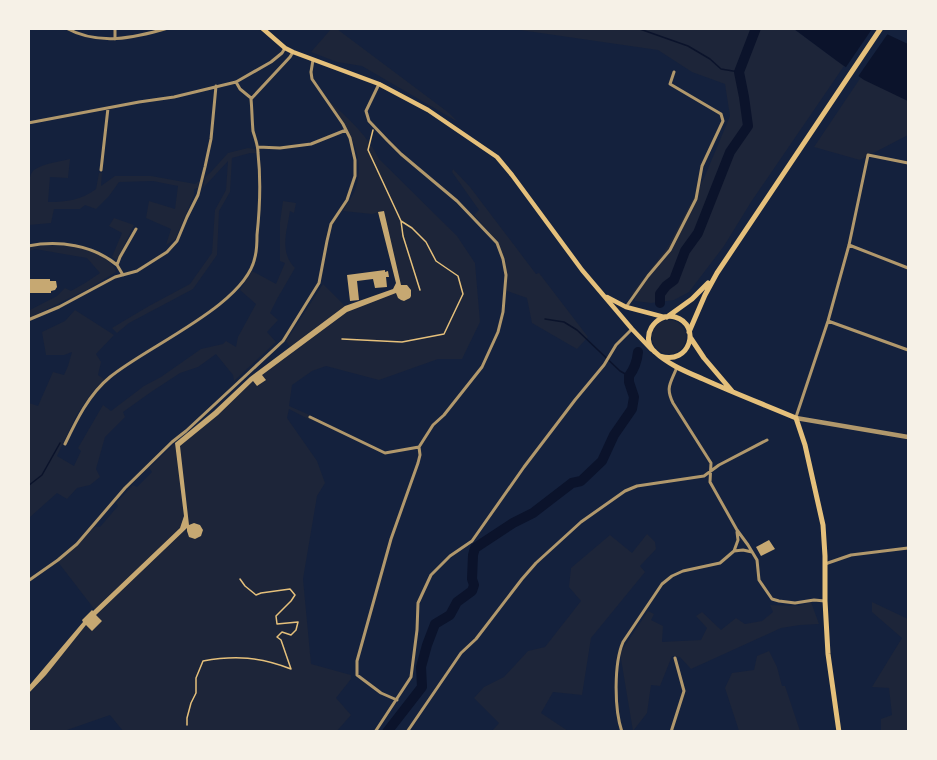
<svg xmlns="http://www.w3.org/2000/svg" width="937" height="760" font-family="Ubuntu,sans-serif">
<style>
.green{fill:#1d2539}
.water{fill:#0b132b}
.pier{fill:#14213d}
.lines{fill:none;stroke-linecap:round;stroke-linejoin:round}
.stream{stroke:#0b132b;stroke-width:1.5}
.river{stroke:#0b132b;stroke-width:10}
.building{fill:#c6a872}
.path{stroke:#e5c07b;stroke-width:1.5}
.minor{stroke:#b1986c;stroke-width:3}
.tertiary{stroke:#b1986c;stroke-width:4.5}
.secondary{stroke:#e5c07b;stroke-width:4.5}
.primary{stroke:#e5c07b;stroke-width:5}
</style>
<rect width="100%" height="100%" fill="#14213d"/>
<path class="green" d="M331,29H337L449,113L458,122L362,66L337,62L311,52Z
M513,29H794L844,66L751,202L724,246L689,292L674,300L651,303L635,301L632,293L667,248L704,178L730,116L725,84L692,72L658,50Z
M861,77L908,101V135L860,160L814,147Z
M329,101C348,118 368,136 379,159L457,236L475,263L480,322L462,359H438L379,380L326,366L312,371L292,385L289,406L312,416L310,420L289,409L287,418L317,461L325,483L317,496L303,579L311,664L351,675V679L336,698L351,715L337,731H123L110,715L64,731L29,732V694L46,675L86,625L93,630L102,621L96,615L187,528V534L192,538H198L202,534C203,527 201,524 194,523L189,525L180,446L253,381L257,386L265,381L262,375L347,312L396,293L398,298C403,302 408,301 411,296C413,289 408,284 401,285L384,211L372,214L343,211C347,203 354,195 356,187C367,154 345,126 329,101Z
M248,148L255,149L256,153H250L232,158L230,192L219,211L217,255L193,289L129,323L117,333L112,328L149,306L190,284L212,253L215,210L226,190L228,161L203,188L205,177L211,172L228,153Z
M70,159L68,178L50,177L48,202C67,202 81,200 96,189L99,173H102L101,186L115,176H151L195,184L199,181L198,188L194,189V195L175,240L166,245L171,229L146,218L149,201L175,209L178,186L153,181L119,182L109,196L96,209L85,205L80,209H54L51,223L29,225C28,213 25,177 34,170C44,163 59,162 70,159Z
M453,169L470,187L536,274L539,273L588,337L577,349L532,323L527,298L507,291L506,261L498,242L474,215L479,210L452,172Z
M283,201L296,203L294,213L290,211C287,231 279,252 295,268L277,299L270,313L278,320L267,332L276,342L234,381L233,375L216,354L198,367L180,373L151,392L123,412L125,417L105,437L96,469L100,477L90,485L77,488L67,499L57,493L29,518V403L38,406L53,372L64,375L68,366L72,352L64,355H46L42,332L65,321L75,310L114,335L96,354L101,362L98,375L104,379L90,395L76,416L57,456L74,466L81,451L78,448L103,405L111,411L144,386L161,377L201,349L223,344L226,341L236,347L238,337L256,304L240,290L252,271L276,284L285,263L280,261V222Z
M114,218L134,225L117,260L112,257L122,233L109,226Z
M35,246C46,246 58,245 69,246C83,248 113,257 116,272L88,289L29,318L30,310L57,296L65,288L71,291L85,283L100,273L87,258L35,249L29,251V248Z
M323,284L345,306L290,347L286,341Z
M652 337a17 17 0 1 1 34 0a17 17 0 1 1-34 0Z
M175,443L184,516L180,528L95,610L58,562L95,527H100L118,506L116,503L133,485L137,487L152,472L149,468Z
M647,534L655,542L656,549L640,566L645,572L591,638L582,695L553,692L541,713L568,731H492L499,723L474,698L484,687L504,677L528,651L545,647L581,601L569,587L571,568L610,535L632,553Z
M811,602L819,624L800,625L781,628L691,669L680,657L672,656L660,686L651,685L647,713L633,731L620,653L648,611L654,614L651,620L663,626L662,642L701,640L707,628L696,616L702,612L721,630L736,618L745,624L762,621L773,612L770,605L798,606Z
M872,602L908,619V731H881V719L892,715L889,688L872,687L902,638L872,612Z
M769,651L777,667L782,686H785L800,731H739L725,688L732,673L754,670L757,656Z"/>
<path class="water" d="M794,29H876L908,44V101L864,80L837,61Z"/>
<path class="pier" d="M883,28L889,32L857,78L844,70L872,29Z"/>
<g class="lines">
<path class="stream" d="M637,28L688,46L710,59L721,69L739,72
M545,319L564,322L577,330L620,371L629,376
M28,486L42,475L60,443"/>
<path class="river" d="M660,303V294L666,286L674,280L685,251L698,233L730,152L748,126L744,97L739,72L756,28
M387,732L422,687L421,667L427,645L435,624L450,615L457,602L472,591L474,585L472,579L473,555L475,548L513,523L533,513L572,483L581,481L602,461L614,435L632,409L634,397L629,382V376C635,368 637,362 638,352"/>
</g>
<path class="building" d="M384,211L401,285H407L411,290V296L410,298L404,301L401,300L398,298L396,293L347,312L262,375L266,380L257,386L253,381L218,415L180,446L189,525L194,523L200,525L203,530L201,536L195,539L189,537L187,531V528L96,615L102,621L92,631L86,625L46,675L28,694V687L83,622L82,620L92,610L93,611L180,528L184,516L175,443L214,411L250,377L345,306L393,289L396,283L378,212Z
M385,270V272L388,271L389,277H386L387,287L375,288L373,279L357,281L359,300L350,301L347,275Z
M29,279H50V281H56L57,287L55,290L51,291V293H30V289H28Z
M769,540L775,549L761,556L756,547Z"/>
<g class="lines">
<path class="path" d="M373,130L368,150L401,221L403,236L420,290
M342,339L402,342L444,334L463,294L458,276L436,261L426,242L412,228L401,221
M187,725V718L191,703L196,693V678L203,661C235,655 261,657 291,669L281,640L277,637L282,632L291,635L296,630L298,622L277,624L276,616L291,601L295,595L290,589L261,593L256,595L245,586L240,579"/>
<path class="minor" d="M66,28C99,46 134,38 168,28
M115,28V39
M236,82L240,89L251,98
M379,84L366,111L369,121L387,140L401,154L457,201L497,243L503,259L506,275L503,312L498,332L482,367L444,415L433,425L419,447L420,455L418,463L391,539L357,661V675L381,693L397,700
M28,123L139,102L174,97L236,82L271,62L282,53L285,48
M258,147L280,148L311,144L346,130
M101,170L108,108
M849,245L908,268
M28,246C59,240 93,245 117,265L120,257L136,229
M117,265L123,275
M626,307L648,276L670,250L696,199L702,166L723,121L721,114L670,84L674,72
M28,320L59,307L115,277L137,271L167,252L177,241L187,217L198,195L205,167L211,139L216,86
M828,321L908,350
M677,367C671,383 665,387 673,403L711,463L710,482L737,530L748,545L757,560L759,580L772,599L779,601L795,603L814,600L825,601
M310,417L385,453L419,447
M796,417L828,321L849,245L868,155L908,163
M65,444C76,421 89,394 110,377C147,346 246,305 255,257C257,250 257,242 257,235C260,207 261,180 258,153C258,145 255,138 253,131C252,120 252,109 251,99L290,57L293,52
M734,551L738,540L737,532
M825,564L851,555L908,548
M28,581L58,560L77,544L125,488L172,442L186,431L283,341L319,283L327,241L331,224L347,200L355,176V160L350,138L343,124L312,79L311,72L313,60
M375,732L411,677L417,630L418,603L431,575L450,556L472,541L524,467L575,400L604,365L616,345L632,329
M407,732L461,653L476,639L522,579L536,563L581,522L625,491L637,486L704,476L719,465L767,440
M622,732C614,709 614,663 623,642L662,584L672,576L683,571L720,563L734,551L743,550L752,552
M671,732L684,691L675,658"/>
<path class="tertiary" d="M796,418L908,437"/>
<path class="secondary" d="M262,28L285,48L293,52L379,84L428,110L497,157L512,175L582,270L632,329L651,349
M607,297L626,307L664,317"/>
<path class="primary" d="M667,317L692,299L708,283
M689,332L705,295L717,273L881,28
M690,337L704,358L732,391
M660,356C690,366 702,325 675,317C655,312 639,338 655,352C669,365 687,372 703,379C734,393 765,405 796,418L805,445L823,525L825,556V601L828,654L839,732"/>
</g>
<rect width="937" height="760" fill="none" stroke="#f6f1e7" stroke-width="60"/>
</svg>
